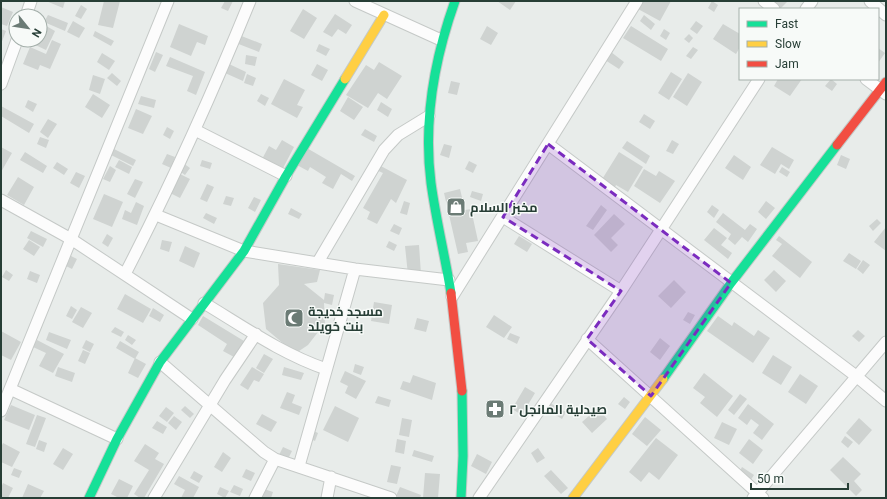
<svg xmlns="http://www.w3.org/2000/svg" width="887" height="499" font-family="Roboto,Cairo,sans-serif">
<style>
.building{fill:#cfd3d1}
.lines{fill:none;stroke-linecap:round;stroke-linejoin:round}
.street-casing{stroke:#c5c9c7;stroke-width:13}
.fast-casing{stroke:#c4c9c7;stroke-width:11}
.slow-casing{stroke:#c4c9c7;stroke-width:11}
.jam-casing{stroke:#c4c9c7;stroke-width:11}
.street{stroke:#fcfcfc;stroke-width:11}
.fast{stroke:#16e098;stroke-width:9}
.slow{stroke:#ffcf43;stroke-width:9}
.jam{stroke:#f24e42;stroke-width:9}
.marked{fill:#7b2cbf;fill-opacity:0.2;stroke:#7b2cbf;stroke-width:3;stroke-dasharray:8 5;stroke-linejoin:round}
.labels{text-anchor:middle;stroke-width:3;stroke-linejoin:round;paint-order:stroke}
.poi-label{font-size:13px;font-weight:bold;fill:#273e36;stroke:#f7faf8;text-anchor:start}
</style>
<rect width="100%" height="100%" fill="#e8ecea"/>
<path class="building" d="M46,1H65L63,8Z
M104,1H120L113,28L98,25Z
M225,1H233L228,11L221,8Z
M497,1H516L510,10Z
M643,1H671L660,21L638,9Z
M712,1L718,5L714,12L708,8Z
M771,1H788L780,9Z
M81,5L87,9L81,19L75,16Z
M1,7L13,12L7,26L1,24Z
M303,9L317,18L304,39L290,31Z
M335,14L352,25L346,34L338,29L332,37L323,32Z
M48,15L68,23L65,31L44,22Z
M644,15L655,24L651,30L640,21Z
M73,21L85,28L79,38L67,32Z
M696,21L703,26L697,34L690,29Z
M41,23L55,31L46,50L31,43L32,40H40Z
M179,24L208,36L205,45L197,42L191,56L170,47Z
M723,24L740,34V47L736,54L713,39Z
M487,26L498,33L491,45L480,39Z
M631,26L668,49L661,61L623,38Z
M1,29L6,31L1,44Z
M664,29L670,33L666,40L660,36Z
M95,31L114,41L111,46L93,36Z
M689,34L693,38L689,43L684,39Z
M239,35L262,44L259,52L236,43Z
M52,40L61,44L50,69L40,65L38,70L23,64L30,47L46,54Z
M319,44L330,49L326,56L316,51Z
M693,47L698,50L691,59L686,56Z
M878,48L885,53L878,63Z
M156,52L163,55L155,72L149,69Z
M611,52L624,62L619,69L605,60Z
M102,53L115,61L109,70L97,62Z
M246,55L257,57L255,66L245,64Z
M170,57L205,72L196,95L187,91L193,76L166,66Z
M379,62L402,76L387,99L378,93L368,108L346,95L366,65L374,70Z
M229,64L246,72L243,81L225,73Z
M317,64L328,70L322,81L311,75Z
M671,72L682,79L669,100L658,93Z
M112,73L121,81L117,86L107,78Z
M688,73L702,82L687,106L673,97Z
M247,74L256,78L253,86L244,83Z
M93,75L105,79L100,94L89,90Z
M284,79L305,90L297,105L303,107L297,118L271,104Z
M778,79H802L790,96L774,86Z
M831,79L837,84L832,91L825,86Z
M451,81L460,83L457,95L448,93Z
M93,94L110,105L102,118L85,107Z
M261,94L269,98L265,106L257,101Z
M141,96L156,100L154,108L138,104Z
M348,97L363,107L354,120L340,111Z
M28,100L37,104L33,112L25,107Z
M381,102L392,109L388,117L377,110Z
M1,106L34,124L29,133L1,116Z
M136,109L152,116L143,134L128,128Z
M644,114L655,121L650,129L639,122Z
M48,119L57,124L48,138L40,132Z
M167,127L174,131L170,139L163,135Z
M365,129L377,136L374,142L361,135Z
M40,137L49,140L46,148L37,144Z
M282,140L294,147L280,174L260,163L269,146L276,150Z
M672,140L679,144L673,154L666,151Z
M627,141L650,156L646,164L622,148Z
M444,144L452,146L449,158L440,155Z
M1,147L12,153L1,172Z
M305,147L355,176L352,181L341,174L333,189L322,183L326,177L310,167L308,171L295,164Z
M772,147L794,160L789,169L781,164L775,174L760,165Z
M114,149L136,160L133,166L111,155Z
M25,152L47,166L43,173L20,160Z
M619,152L643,167L628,192L616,185L614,189L601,181Z
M167,154L175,157L171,168L162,164Z
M734,155L751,167L743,180L725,168Z
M841,155L850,159L846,169L837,165Z
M119,160L132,167L129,174L115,167Z
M202,160L212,163L210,169L200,166Z
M469,161L477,165L473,173L465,169Z
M57,162L68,169L64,175L53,168Z
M183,163L190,168L185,175L178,170Z
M377,164L407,180L396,203L391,199L377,224L367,219L370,212L363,208L383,173L374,169Z
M110,166L116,170L110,182L103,179Z
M782,167L790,172L787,177L779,172Z
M644,169L656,176L659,171L675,181L660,203L634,186Z
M76,172L85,176L79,188L70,183Z
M180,174L190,179L180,198L170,193Z
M18,177L34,187L24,205L7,195Z
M135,179L143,182L135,198L127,194Z
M207,184L214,187L207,202L200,199Z
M460,189L465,210L471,209L478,241L466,243L468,252L458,254L444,193Z
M472,191L483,194L481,201L470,197Z
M104,194L123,202L112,227L93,219Z
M226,196L234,198L231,206L223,204Z
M254,197L261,200L255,212L248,208Z
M404,201L410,203L407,215L400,213Z
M766,201L775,208L766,219L758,212Z
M136,202L144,206L137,225L122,219L125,210L131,213Z
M601,205L607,210L593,230L586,226Z
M712,205L719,210L714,218L707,212Z
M291,208L302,214L299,219L288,214Z
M206,213L217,218L214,224L203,218Z
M723,213L745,230L750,224L757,229L748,242L742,237L735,245L728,239L731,234L716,222Z
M614,214L625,224L611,238L618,245L611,252L594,235Z
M877,219L881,223L873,231L869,226Z
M394,224L402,228L399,235L390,231Z
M886,227V251L874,242Z
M714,228L727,238L721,245L732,253L728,259L704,240Z
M31,231L47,239L43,247L27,238Z
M107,234L113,238L108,247L102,243Z
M519,236L532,244L527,252L514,244Z
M779,236L812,262L800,278L772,256L782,244L776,240Z
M29,240L40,247L34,256L23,249Z
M162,240L172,242L169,252L160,249Z
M389,241L397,245L394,251L386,247Z
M419,245L421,274L408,275L405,246Z
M185,246L200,253L194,268L179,261Z
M849,253L861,261L856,269L843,261Z
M71,256L77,259L72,269L66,266Z
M863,260L870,265L863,274L857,269Z
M278,264L320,270L317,282L304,284L324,300L325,293L334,295L332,305L324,303L325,323L308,345L299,351L291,350L266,329L263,303L279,285Z
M6,270L13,275L9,281L2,277Z
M774,270L786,281L776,292L764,280Z
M30,271L40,275L37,283L27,279Z
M674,280L686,292L671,308L658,296Z
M125,294L151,309L143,323L117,309Z
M374,302L392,305L389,324L371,321Z
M71,306L77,310L72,319L66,316Z
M81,307L92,313L83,328L72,322Z
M153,308L164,315L160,322L149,316Z
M688,312L695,315L690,324L683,320Z
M494,315L512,327L504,338L486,327Z
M203,316L244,341L234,357L223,351L227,344L198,325Z
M718,316L732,326L734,322L754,336L758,330L770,338L753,363L707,331Z
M417,318L429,321L426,332L414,329Z
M115,327L124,332L121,337L111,332Z
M858,330L865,336L859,342L852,336Z
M1,331L21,342L11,360L1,355Z
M49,332L71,340L67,349L46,340Z
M510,333L520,337L517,344L507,339Z
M128,335L136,340L132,345L125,340Z
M660,338L670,346L660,360L650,352Z
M37,340L64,354L53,373L39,366L46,353L33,347Z
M86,340L94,344L90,352L82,348Z
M120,341L139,352L135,359L116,348Z
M83,350L90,353L85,364L78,361Z
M264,354L273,359L264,373L256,368Z
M773,355L792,367L781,385L762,373Z
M135,358L146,364L138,378L128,373Z
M355,364L364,367L361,375L353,372Z
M58,367L75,373L72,382L55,376Z
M252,367L264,374L259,382L254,380L248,390L240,385Z
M284,367L304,373L301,380L282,375Z
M345,371L366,381L356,399L345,393L348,386L340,382Z
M704,373L733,396L717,417L700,403L705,397L693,388Z
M800,374L818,386L806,404L788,392Z
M413,375L436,383L432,400L400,389L403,381L410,383Z
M525,387L535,393L522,415L512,409Z
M287,392L295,395L292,403L302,407L299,415L280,408Z
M740,394L747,399L734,415L728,410Z
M378,396L391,400L389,407L375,403Z
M624,397L630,402L625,409L618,404Z
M550,403L566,412L562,419L546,409Z
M748,404L774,424L762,440L753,433L759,425L751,419L747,425L738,418Z
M11,405L35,415L29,430L4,420Z
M185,406L194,414L190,418L181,410Z
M335,406L359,418L348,442L323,430Z
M166,407L174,413L167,422L159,416Z
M598,408L607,419L592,433L582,422Z
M262,414L277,422L271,432L256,424Z
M37,415L46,418L35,447L26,444Z
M174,416L182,422L176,430L168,423Z
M645,417L661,430L647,446L632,434Z
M402,418L412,420L409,437L399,435Z
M859,418L872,430L859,445L846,433Z
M157,421L167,427L163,434L152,428Z
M722,422L737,429L729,445L714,438Z
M307,428L318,433L315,441L304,436Z
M845,436L853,442L848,448L841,442Z
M656,438L678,455L659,480L649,472L641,482L629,472Z
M397,439L406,441L404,454L395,452Z
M749,439L763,450L753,464L739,453Z
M39,440L47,443L44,452L36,449Z
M3,443L20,452L12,467L1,462V447Z
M145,444L159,453L155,459L164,464L144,498H140L134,494L149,470L134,461Z
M283,447L292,451L288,459L279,455Z
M63,448L73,454L63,470L53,464Z
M538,448L545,458L537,463L531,453Z
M414,450L434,456L432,462L412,456Z
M223,452L231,458L222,472L214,467Z
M477,454L492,462L486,474L471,466Z
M843,457L861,474L854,481L862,490L856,496L830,470Z
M391,465L401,467L397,484L387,482Z
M742,467L754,475L750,481L739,473Z
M14,468L22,471L19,478L11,475Z
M246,469L255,473L251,481L242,477Z
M551,470L568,488L561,494L544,476Z
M194,471L203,476L199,483L190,478Z
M425,473L440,474L438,498H423Z
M179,476L199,487L193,498H181L185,490L174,484Z
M119,479L133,486L127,498H119L111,494Z
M3,483L13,488L8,498H1V488Z
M28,484L44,491L40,498H22Z
M234,485L243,489L240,496L230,492Z
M220,487L229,491L225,498L217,494Z
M400,487L421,495L420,498H401L396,496Z
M261,488L273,492L271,498H258Z"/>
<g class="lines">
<g class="street-casing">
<path id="street" d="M355,1L441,40
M764,1L774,9
M870,1L886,15
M806,9L812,1
M26,16L31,1
M866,79L886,94
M1,84L17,40
M195,130L286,176
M548,144L856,376L886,401
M1,200L71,239L192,319
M156,215L244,251L355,269L449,280
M503,217L621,291
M318,262L384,150L398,135L429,116
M125,274C171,185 212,94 250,1
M452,297L637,1
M204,303C244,327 282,354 326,369
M587,339L763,498
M160,362L264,452L275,459L391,498
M10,389L117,439
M1,411L168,1
M299,466L355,269
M154,498L225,380L256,334
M255,498L275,459
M327,498L331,477
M479,498L621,291L759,79
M753,498L886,342"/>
</g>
<g class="fast-casing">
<path id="fast" d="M451,293C445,256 436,220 431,183C423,120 434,60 455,1
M663,379L731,283L837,145
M89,498L117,439L160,362L244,251L286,176L345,79
M461,498L463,456L462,391"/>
</g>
<g class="slow-casing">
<path id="slow" d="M345,79L384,15
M573,498L663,379"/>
</g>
<g class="jam-casing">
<path id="jam" d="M837,145L886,82
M451,293L462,391"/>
</g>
<use href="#street" class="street"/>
<use href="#fast" class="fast"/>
<use href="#slow" class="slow"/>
<use href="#jam" class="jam"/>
</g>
<path class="marked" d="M548,144L731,283L651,396L587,339L621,291L503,217Z"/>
<defs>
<g id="shop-square" transform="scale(1)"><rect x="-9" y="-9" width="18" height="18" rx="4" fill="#6b7b75" stroke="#f7faf8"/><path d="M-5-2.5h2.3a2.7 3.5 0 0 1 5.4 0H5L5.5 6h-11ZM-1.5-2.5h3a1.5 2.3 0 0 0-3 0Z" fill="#fff"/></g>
<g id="mosque-square" transform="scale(1)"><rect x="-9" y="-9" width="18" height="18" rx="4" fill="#6b7b75" stroke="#f7faf8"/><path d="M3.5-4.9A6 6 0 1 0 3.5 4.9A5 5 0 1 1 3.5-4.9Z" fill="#fff"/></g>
<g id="pharmacy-square" transform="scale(1)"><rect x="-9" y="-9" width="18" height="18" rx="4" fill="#6b7b75" stroke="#f7faf8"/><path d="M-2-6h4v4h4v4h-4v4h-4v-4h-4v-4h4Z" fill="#fff"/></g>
</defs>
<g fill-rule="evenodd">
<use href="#shop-square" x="456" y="207"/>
<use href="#mosque-square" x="294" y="318"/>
<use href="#pharmacy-square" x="495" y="409"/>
</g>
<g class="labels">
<g class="poi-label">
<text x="470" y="212">مخبز السلام</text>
<text x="308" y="316">مسجد خديجة<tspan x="308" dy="15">بنت خويلد</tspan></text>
<text x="509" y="414">صيدلية المانجل ٢</text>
</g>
</g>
<rect width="887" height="499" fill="none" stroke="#273e36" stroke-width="4"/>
<rect x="739" y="8" width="140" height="72" fill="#f7faf8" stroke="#a4afaa"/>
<rect x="747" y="21" width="20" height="6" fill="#16e098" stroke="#a4afaa"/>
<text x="775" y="28" font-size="12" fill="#273e36">Fast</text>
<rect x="747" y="41" width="20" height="6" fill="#ffcf43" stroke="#a4afaa"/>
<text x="775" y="48" font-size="12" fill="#273e36">Slow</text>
<rect x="747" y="61" width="20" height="6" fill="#f24e42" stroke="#a4afaa"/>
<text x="775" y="68" font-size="12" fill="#273e36">Jam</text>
<g transform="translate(28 28) rotate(120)"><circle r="19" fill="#f7faf8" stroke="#a4afaa"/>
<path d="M0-3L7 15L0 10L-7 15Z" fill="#6b7b75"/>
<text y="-6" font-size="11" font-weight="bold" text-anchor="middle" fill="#273e36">N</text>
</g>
<path d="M751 483v6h97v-6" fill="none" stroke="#273e36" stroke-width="2"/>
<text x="757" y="483" font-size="12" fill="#273e36" stroke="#f7faf8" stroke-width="3" paint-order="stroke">50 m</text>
</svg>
